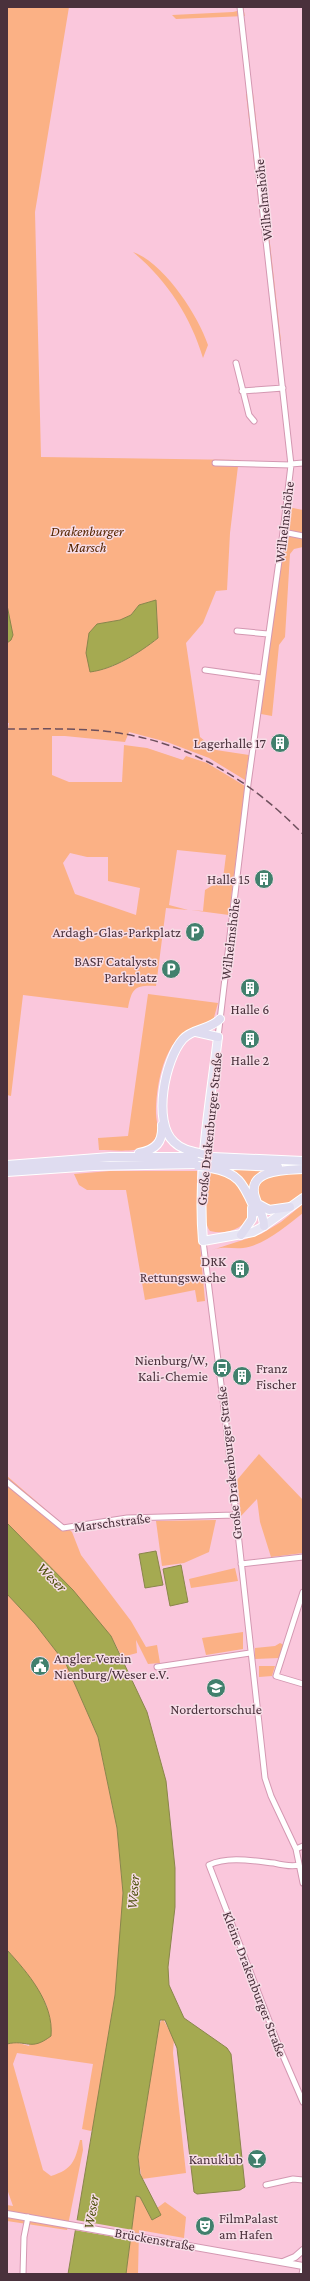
<svg xmlns="http://www.w3.org/2000/svg" width="310" height="2281" font-family="'Crimson Pro',serif">
<style>
.green{fill:#fbb185;fill-rule:evenodd}
.water{fill:#a5aa51;stroke:#8a864b}
.pier{fill:#fac7dc}
.lines{fill:none;stroke-linecap:round;stroke-linejoin:round}
.minor-casing{stroke:#d498b2;stroke-width:7}
.tertiary-casing{stroke:#d498b2;stroke-width:8}
.primary-casing{stroke:#fff;stroke-width:10}
.trunk-casing{stroke:#fff;stroke-width:10}
.minor{stroke:#fff;stroke-width:5}
.tertiary{stroke:#fff;stroke-width:6}
.primary{stroke:#e7e5f4;stroke-width:8}
.trunk{stroke:#dfdcf0;stroke-width:8}
.rail{stroke:#6d4f5c;stroke-width:1.5;stroke-dasharray:8 4;stroke-linecap:butt}
.trunk-bridge-casing{stroke:#fff;stroke-width:10;stroke-linecap:butt}
.trunk-bridge{stroke:#dfdcf0;stroke-width:8}
.labels{text-anchor:middle;stroke-width:3;stroke-linejoin:round;paint-order:stroke}
.street-label{font-size:14px;fill:#4a313c;stroke:#f7dde7}
.park-label{font-size:14px;font-style:italic;fill:#552500;stroke:#f7dde7}
.poi-label{font-size:14px;fill:#4a313c;stroke:#f7dde7;text-anchor:end}
.water-label{font-size:15px;font-style:italic;fill:#4b4e09;stroke:#f7dde7}
</style>
<rect width="100%" height="100%" fill="#fac7dc"/>
<path class="green" d="M7,7H69L35,212L41,457L241,460L238,466L230,533L227,590L216,591L203,623L186,643L200,737L216,750L249,755L245,780L209,758L167,742L129,732L125,742L65,736H52V775L69,782H122L124,745L147,748L183,760L186,756L207,763L245,786L229,915L191,910L203,911L205,890L223,879L226,855L177,850L169,905L188,910L166,908L156,986C135,985 132,988 128,1008L23,995L11,1096L7,1095V734L9,723H7ZM156,600L158,638C140,652 113,671 90,671L97,624L120,620L131,615L139,605ZM70,853L87,857H108V881L140,888L136,915L75,894L63,863Z
M237,7H243L245,16L176,19L172,15L233,12L237,11Z
M253,93L281,341H275L246,94Z
M133,252C164,263 198,315 208,345L203,358C191,317 166,279 133,252Z
M288,507L303,510V533L286,530Z
M293,536L303,538V547L294,549L290,554L285,637L279,645L272,716L261,714L260,710L285,537Z
M148,994L218,1003L213,1021C202,1026 191,1026 182,1034C162,1052 156,1088 156,1113C156,1119 158,1126 158,1132C157,1138 152,1143 147,1146C134,1153 114,1150 99,1150L98,1138L128,1136Z
M229,1169L265,1170L253,1196L239,1176Z
M110,1171H197V1211L205,1301L197,1302L195,1290L145,1300L126,1190H87L79,1185L74,1174Z
M207,1171L235,1179L247,1200L251,1214C243,1229 228,1235 210,1231C201,1220 205,1186 207,1171Z
M282,1171L303,1173V1194L288,1205L269,1208L257,1199V1186L260,1180Z
M303,1204V1213C286,1226 265,1245 243,1248C232,1249 223,1246 212,1250L261,1234L281,1222Z
M259,1454L303,1500V1553L271,1557L260,1522L257,1499L241,1516L237,1480Z
M7,1476L72,1532L81,1555L131,1621L146,1647L157,1645L160,1663L148,1664L136,1640L137,1653L122,1657L111,1636L7,1523Z
M216,1520L209,1552L184,1563L162,1566L156,1521Z
M235,1568L238,1581L191,1588L189,1579Z
M7,1594L35,1624L66,1664L98,1737L117,1828L123,1893L121,1936L115,1995L94,2128L91,2131L82,2129L93,2064L17,2053L13,2064L43,2170L51,2176C73,2169 75,2161 80,2140H82L83,2150L67,2230L7,2221V2205L13,2206L7,2189V2044L15,2042L29,2046L47,2006L25,1971L7,1950Z
M243,1632V1649L206,1655L202,1638Z
M280,1643L284,1645L279,1658L255,1659V1648L275,1646Z
M259,1666H275L272,1676L259,1677Z
M163,2019L174,2039L173,2053L186,2173L142,2179L138,2157L159,2024Z
M136,2196L140,2197L152,2220L160,2215L157,2208L165,2202L186,2217L184,2238L139,2230L138,2274H126Z"/>
<path class="water" d="M156,600L158,638C139,653 114,669 90,672L86,653L89,633L97,624L120,620L131,615L139,605Z
M7,605L13,635L11,640L7,643Z
M7,1523L73,1590L111,1636L147,1712L166,1781L175,1868V1907L168,1967L169,1985L184,2018L227,2048L231,2054L245,2187L240,2190L197,2194L194,2192L177,2048L165,2020H160L138,2157L140,2174L161,2215L152,2220L140,2197L136,2196L126,2274H68L115,1995L123,1893L117,1828L98,1737L66,1664L35,1624L7,1594Z
M156,1551L163,1585L145,1588L139,1554Z
M181,1565L188,1602L170,1606L163,1569Z
M7,1950C28,1973 54,2003 51,2036C30,2052 27,2039 7,2044Z"/>
<path class="pier" d="M76,2220L133,2230L132,2240L74,2230Z"/>
<g class="lines">
<g class="minor-casing">
<path id="minor" d="M236,363L249,415L254,421
M242,391L283,388
M215,463L291,465
M291,464L303,463
M283,532L303,536
M237,631L268,634
M205,670L262,678
M218,1037L248,784L283,532L291,465L240,7
M203,1241L226,1424L265,1778L271,1796L296,1849L303,1883
M7,1482L63,1528L127,1518L235,1515
M241,1564L303,1557
M303,1592L276,1676L303,1684
M157,1667L250,1653
M296,1849L303,1846
M299,1865C291,1867 282,1865 274,1863C254,1861 228,1856 209,1865L280,2049L303,2102
M266,2185L293,2179L303,2180
M23,2274L24,2237L28,2217
M302,2274L303,2269"/>
</g>
<g class="tertiary-casing">
<path id="tertiary" d="M7,2214L303,2266
M283,2262L295,2257L303,2250"/>
</g>
<g class="primary-casing">
<path id="primary" d="M218,1037C210,1104 197,1173 203,1241L253,1232L264,1226L303,1198"/>
</g>
<g class="trunk-casing">
<path id="trunk" d="M196,1032L218,1037
M139,1153C156,1150 163,1142 162,1125
M199,1153C190,1151 181,1149 174,1142C152,1122 165,1059 183,1039C193,1028 210,1030 220,1019
M213,1157L303,1161
M209,1164L278,1167
M7,1165L110,1157H199
M211,1168C241,1173 244,1186 256,1212
M7,1172L94,1166L198,1164
M258,1204L269,1210L290,1207
M264,1226C264,1216 258,1207 255,1197C246,1169 287,1170 303,1169
M241,1235L252,1219V1208"/>
</g>
<use href="#minor" class="minor"/>
<use href="#tertiary" class="tertiary"/>
<use href="#primary" class="primary"/>
<use href="#trunk" class="trunk"/>
<path class="rail" d="M7,729C39,729 72,728 104,731C185,740 247,777 303,834"/>
<g class="trunk-bridge-casing">
<path id="trunk-bridge" d="M199,1153L213,1157
M198,1166L209,1167"/>
</g>
<use href="#trunk-bridge" class="trunk-bridge"/>
</g>
<defs>
<g id="building-disc" transform="scale(1)"><circle r="9.5" fill="#41806d" stroke="#f7dde7"/><path d="M-4-6H4V6H1V3H-1V6H-4ZM-2.5-4.3h1.7v1.8h-1.7ZM.8-4.3h1.7v1.8H.8ZM-2.5-1h1.7V.8h-1.7ZM.8-1h1.7V.8H.8Z" fill="#fff"/></g>
<g id="parking-disc" transform="scale(1)"><circle r="9.5" fill="#41806d" stroke="#f7dde7"/><path d="M-3.5-5.5H1a3.5 3.5 0 0 1 0 7H-1V5.5H-3.5ZM-1-3.4V-.6H.8a1.4 1.4 0 0 0 0-2.8Z" fill="#fff"/></g>
<g id="bus-disc" transform="scale(1)"><circle r="9.5" fill="#41806d" stroke="#f7dde7"/><path d="M-5-6H5V4H4V6H2V4H-2V6H-4V4H-5ZM-3.5-4V0h7V-4ZM-3.5 1.2v1.5H-2V1.2ZM2 1.2v1.5H3.5V1.2Z" fill="#fff"/></g>
<g id="civic-disc" transform="scale(1)"><circle r="9.5" fill="#41806d" stroke="#f7dde7"/><path d="M-.6-6.5H3V-4.5H.6V-3L4-1V1h2V6H-6V1h2V-1L-.6-3ZM-1.2 2.5V6h2.4V2.5Z" fill="#fff"/></g>
<g id="school-disc" transform="scale(1)"><circle r="9.5" fill="#41806d" stroke="#f7dde7"/><path d="M0-5L7-2L0 1L-7-2ZM-4 1L0 2.5L4 1V4Q0 6-4 4Z" fill="#fff"/></g>
<g id="bar-disc" transform="scale(1)"><circle r="9.5" fill="#41806d" stroke="#f7dde7"/><path d="M-6-5H6L.8 .8V4.5H3.5V6h-7V4.5H-.8V.8Z" fill="#fff"/></g>
<g id="theatre-disc" transform="scale(1)"><circle r="9.5" fill="#41806d" stroke="#f7dde7"/><path d="M-5-5.5Q0-4 5-5.5V0Q5 5 0 6Q-5 5-5 0ZM-3.3-2.5H-1v1.5H-3.3ZM1-2.5H3.3v1.5H1ZM-2.8 1Q0 5.5 2.8 1Z" fill="#fff"/></g>
</defs>
<g fill-rule="evenodd">
<use href="#building-disc" x="280" y="743"/>
<use href="#building-disc" x="264" y="879"/>
<use href="#parking-disc" x="195" y="932"/>
<use href="#parking-disc" x="171" y="969"/>
<use href="#building-disc" x="250" y="988"/>
<use href="#building-disc" x="250" y="1039"/>
<use href="#building-disc" x="240" y="1269"/>
<use href="#bus-disc" x="222" y="1368"/>
<use href="#building-disc" x="242" y="1376"/>
<use href="#civic-disc" x="40" y="1666"/>
<use href="#school-disc" x="216" y="1688"/>
<use href="#bar-disc" x="257" y="2159"/>
<use href="#theatre-disc" x="205" y="2226"/>
</g>
<g class="labels">
<g class="street-label">
<text transform="translate(263 200) rotate(-96)" y="5">Wilhelmshöhe</text>
<text transform="translate(284 522) rotate(-83)" y="5">Wilhelmshöhe</text>
<text transform="translate(230 939) rotate(-83)" y="5">Wilhelmshöhe</text>
<text transform="translate(209 1129) rotate(-84)" y="5">Große Drakenburger Straße</text>
<text transform="translate(229 1463) rotate(-96)" y="5">Große Drakenburger Straße</text>
<text transform="translate(112 1522) rotate(-7)" y="5">Marschstraße</text>
<text transform="translate(255 1984) rotate(69)" y="5">Kleine Drakenburger Straße</text>
<text transform="translate(155 2239) rotate(10)" y="5">Brückenstraße</text>
</g>
<g class="park-label">
<text x="87" y="536">Drakenburger<tspan x="87" dy="16">Marsch</tspan></text>
</g>
<g class="poi-label">
<text x="266" y="748">Lagerhalle 17</text>
<text x="250" y="884">Halle 15</text>
<text x="181" y="937">Ardagh-Glas-Parkplatz</text>
<text x="157" y="966">BASF Catalysts<tspan x="157" dy="16">Parkplatz</tspan></text>
<text x="250" y="1014" text-anchor="middle">Halle 6</text>
<text x="250" y="1065" text-anchor="middle">Halle 2</text>
<text x="226" y="1266">DRK<tspan x="226" dy="16">Rettungswache</tspan></text>
<text x="208" y="1365">Nienburg/W,<tspan x="208" dy="16">Kali-Chemie</tspan></text>
<text x="256" y="1373" text-anchor="start">Franz<tspan x="256" dy="16">Fischer</tspan></text>
<text x="54" y="1663" text-anchor="start">Angler-Verein<tspan x="54" dy="16">Nienburg/Weser e.V.</tspan></text>
<text x="216" y="1714" text-anchor="middle">Nordertorschule</text>
<text x="243" y="2164">Kanuklub</text>
<text x="219" y="2223" text-anchor="start">FilmPalast<tspan x="219" dy="16">am Hafen</tspan></text>
</g>
<g class="water-label">
<text transform="translate(52 1577) rotate(45)" y="5">Weser</text>
<text transform="translate(133 1892) rotate(-85)" y="5">Weser</text>
<text transform="translate(91 2212) rotate(-80)" y="5">Weser</text>
</g>
</g>
<rect width="310" height="2281" fill="none" stroke="#4a313c" stroke-width="16"/>
</svg>
